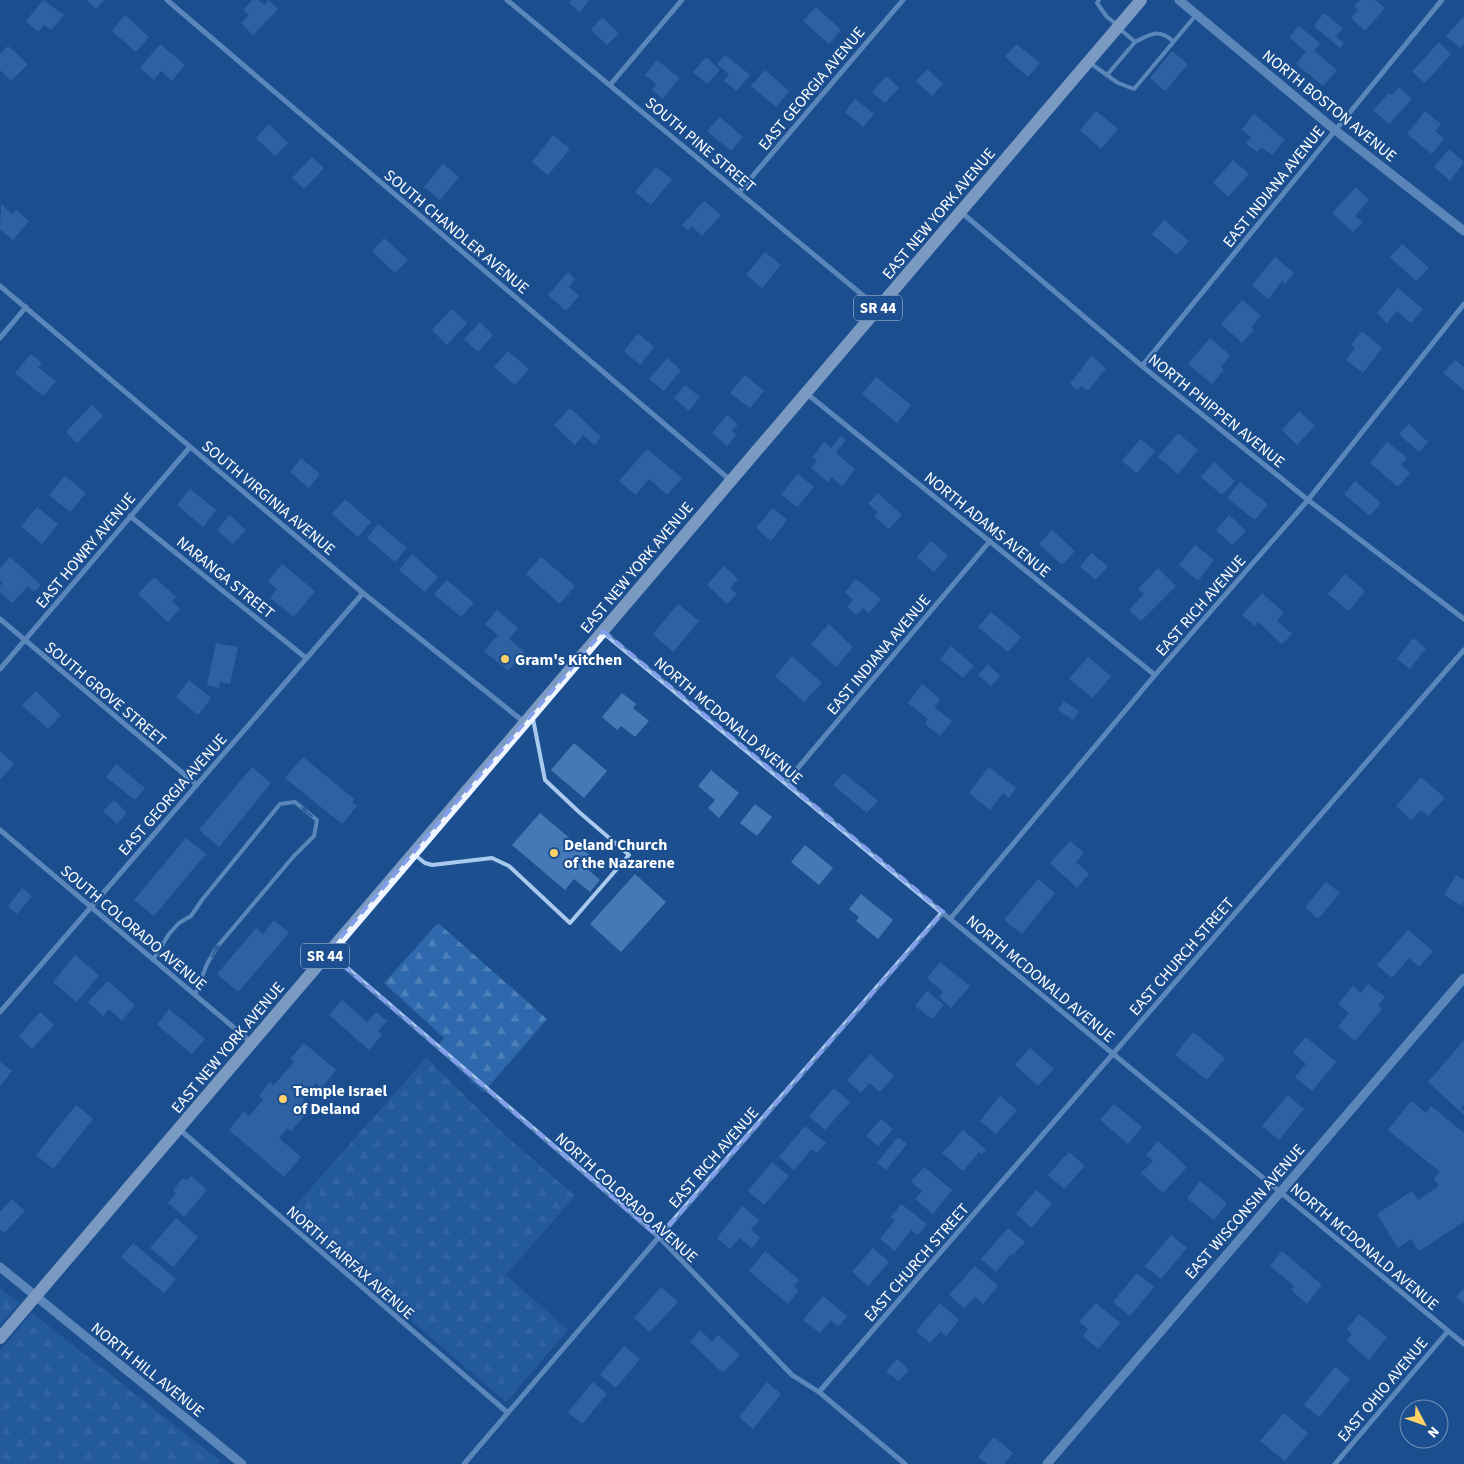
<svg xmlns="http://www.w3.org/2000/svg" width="1464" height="1464" font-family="'Source Sans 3',sans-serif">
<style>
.forest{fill:url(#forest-firs)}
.building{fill:#4478b7}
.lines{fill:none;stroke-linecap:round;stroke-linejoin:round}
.service{stroke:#a9c9ee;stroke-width:4}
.minor{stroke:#a9c9ee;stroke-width:5}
.tertiary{stroke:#a9c9ee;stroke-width:9}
.primary{stroke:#f0f6ff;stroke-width:12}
.oneway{fill:#4674ac}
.marked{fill:none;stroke:#839eea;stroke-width:4;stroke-dasharray:10 6;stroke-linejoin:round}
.poi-dot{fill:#ffd166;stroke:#1b4f8f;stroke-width:2}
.labels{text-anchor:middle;stroke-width:4;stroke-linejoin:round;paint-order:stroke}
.shield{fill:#1b4f8f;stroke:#bbcadd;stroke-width:1}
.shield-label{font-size:15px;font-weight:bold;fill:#fff}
.street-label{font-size:16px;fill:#fff;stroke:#1b4f8f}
.poi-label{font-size:16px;font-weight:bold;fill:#fff;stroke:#1b4f8f;text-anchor:start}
</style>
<defs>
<pattern id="forest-firs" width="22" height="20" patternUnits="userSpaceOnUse" patternTransform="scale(1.25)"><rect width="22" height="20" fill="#2e69ad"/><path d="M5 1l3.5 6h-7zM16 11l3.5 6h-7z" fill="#4d80b9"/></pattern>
</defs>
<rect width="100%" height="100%" fill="#1b4f8f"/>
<path class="forest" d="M438,923L547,1019L483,1093L436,1047L444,1038L384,983Z
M426,1058L508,1138L575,1196L506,1275L568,1330L506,1402L288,1214Z
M0,1288L19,1303L0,1325Z
M32,1313L220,1461L217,1464H0V1351Z"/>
<path class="building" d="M43,0L64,15L51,30L44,25L38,32L26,21Z
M86,0H104L96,9Z
M252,0H258L264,5L269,0L278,9L253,35L241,23L249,15L243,10Z
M571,0H587L589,1L580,12L569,3Z
M1360,0H1375L1385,8L1365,31L1351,18L1358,10L1354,6Z
M816,7L841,30L829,44L803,21Z
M1324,13L1343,28L1336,37L1344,43L1340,48L1314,26Z
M125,15L149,37L136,52L112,31Z
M1464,16V44L1460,48L1446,36Z
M602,17L619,33L607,45L591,30Z
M1299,26L1320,43L1314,51L1337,70L1323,86L1296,64L1306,52L1289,37Z
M1439,42L1451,54L1425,83L1412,72Z
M160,44L185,65L172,81L161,71L154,80L140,68Z
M1016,44L1040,63L1028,77L1005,57Z
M8,46L28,64L11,81L0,70V54Z
M1172,51L1188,64L1165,91L1150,78Z
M725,55L750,75L737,91L724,81L729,74L717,64Z
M706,57L720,70L707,84L693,72Z
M657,60L679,78L663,99L652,90L656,84L645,75Z
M927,69L943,84L932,96L916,81Z
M765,70L789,91L776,107L751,86Z
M886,76L899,88L885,103L872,92Z
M1399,87L1412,99L1389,124L1373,110L1389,93L1392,95Z
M855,99L874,114L863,127L845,112Z
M1096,111L1118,129L1101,149L1080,130Z
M1425,111L1441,124L1435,131L1444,139L1432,154L1407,134Z
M1254,114L1285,140L1272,155L1261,147L1257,152L1246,144L1251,137L1242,130Z
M720,117L743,137L731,151L707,131Z
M269,124L288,143L275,156L256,138Z
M553,135L570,149L548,175L532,162Z
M1449,149L1464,162L1450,181L1434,167Z
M312,157L324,168L304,189L292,178Z
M1233,160L1249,174L1228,197L1213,183Z
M443,164L459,177L440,200L424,187Z
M656,167L672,179L651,205L635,192Z
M1356,187L1369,200L1355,216L1363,222L1353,232L1332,213Z
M704,201L721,215L702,236L692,226L688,231L682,225Z
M1,204L12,214L16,210L29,221L13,240L0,229Z
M1164,220L1189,241L1177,255L1152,234Z
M384,238L408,260L395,273L372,251Z
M1402,244L1429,268L1416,281L1390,257Z
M765,252L781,265L762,288L746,275Z
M1275,257L1294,273L1285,284L1282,281L1268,299L1252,285Z
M568,272L575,279L569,287L579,296L566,311L548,295Z
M1398,288L1423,309L1411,323L1397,311L1387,323L1377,313Z
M1242,300L1261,316L1251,327L1254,330L1242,343L1221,324Z
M452,309L467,323L447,345L432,330Z
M480,322L493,335L478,352L464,339Z
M1362,331L1382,348L1363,373L1346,360L1355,348L1351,345Z
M638,333L654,347L640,365L624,351Z
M1210,338L1230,355L1221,367L1224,370L1212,384L1188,364Z
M508,351L529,369L515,385L494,367Z
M31,354L42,363L38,367L56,381L43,396L15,373Z
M1091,356L1106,368L1088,391L1081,386L1078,390L1070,384Z
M667,358L681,370L664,391L649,379Z
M1455,360L1464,367V390L1443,373Z
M745,375L764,391L750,408L730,393Z
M876,377L911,405L897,423L862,394Z
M685,385L700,397L689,411L674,398Z
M92,405L103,416L77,443L66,432Z
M570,408L601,437L594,445L583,435L575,445L554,425Z
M1299,411L1315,426L1297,445L1282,430Z
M727,415L738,424L732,431L736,435L727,446L712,433Z
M1409,424L1428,442L1419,452L1399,434Z
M1178,433L1198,450L1178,474L1158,457Z
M841,436L846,440L836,453L855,469L842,486L831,477L828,482L811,468L817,461L813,457L824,442L831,448Z
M1140,439L1155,451L1137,473L1122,461Z
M1387,442L1407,458L1401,465L1410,473L1398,487L1370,463Z
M647,449L682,478L667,495L649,479L636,495L619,481Z
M301,458L320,474L309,488L290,472Z
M1214,462L1235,481L1222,495L1201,477Z
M798,474L814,487L797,507L781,494Z
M65,476L86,493L70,512L49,495Z
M1355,481L1381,503L1370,516L1344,494Z
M1240,482L1268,504L1255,520L1227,498Z
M190,489L216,510L203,527L177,505Z
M878,493L902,515L889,529L874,516L878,512L868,504Z
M345,499L371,522L358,537L332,514Z
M37,507L58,524L42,544L21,526Z
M773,508L787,520L771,541L756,528Z
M230,515L246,530L233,544L217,530Z
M1229,515L1246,531L1232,545L1216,530Z
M378,524L407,548L395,562L367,538Z
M1052,530L1075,551L1062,565L1039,544Z
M931,541L948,556L934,572L917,557Z
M1195,545L1214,560L1198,581L1179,565Z
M1091,553L1108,566L1096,580L1080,567Z
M412,554L438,577L425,592L399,570Z
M10,557L41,585L34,592L28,586L12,603L0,592V586L3,583L0,580V568Z
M541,557L575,586L560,604L526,574Z
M282,564L315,591L294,617L270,598L277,589L268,581Z
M724,566L738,579L730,588L737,594L727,604L707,585Z
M1158,568L1176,586L1141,621L1129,610L1144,594L1138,589Z
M1345,574L1365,591L1349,611L1328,594Z
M154,577L176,597L172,601L180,609L168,622L138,594Z
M856,579L881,599L869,613L863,608L857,615L847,607L853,600L845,592Z
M447,580L474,603L461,617L434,594Z
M1262,593L1284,613L1277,621L1292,634L1282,644L1258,622L1255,626L1242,615Z
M678,604L699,621L673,652L653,634Z
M497,610L518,628L509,639L525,652L508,671L484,651L498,635L485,624Z
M991,612L1021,637L1008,652L978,627Z
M829,624L853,647L836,667L811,644Z
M1413,638L1426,648L1410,669L1397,659Z
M216,643L238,647L230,684L220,682L219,688L207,685Z
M951,646L974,666L963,678L940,659Z
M792,656L822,683L804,702L775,676Z
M1088,657L1111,676L1093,698L1069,679Z
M988,664L1000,676L991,686L978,675Z
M189,680L211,698L198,715L176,697Z
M922,684L940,699L934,707L952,721L940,736L925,724L928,719L908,703Z
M36,691L61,715L48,729L22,705Z
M622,693L636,704L633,708L649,721L635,737L621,726L617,730L602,717Z
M1064,701L1079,711L1073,720L1058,710Z
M574,743L607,771L584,798L551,770Z
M0,751L14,764L0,780Z
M303,757L354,799L352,802L357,806L342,824L285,778Z
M116,764L145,788L135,800L106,777Z
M252,767L271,783L219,847L199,830Z
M989,767L1016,788L1009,798L1003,793L990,810L969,793Z
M711,770L739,793L719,818L708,808L715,800L698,786Z
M844,773L878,801L867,813L833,785Z
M1421,777L1445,798L1428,816L1421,810L1411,820L1396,806Z
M114,800L127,813L117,824L103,811Z
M755,804L772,817L757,836L740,823Z
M540,813L592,857L585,867L600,880L590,892L574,879L565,890L512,845Z
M186,838L206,854L154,916L134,900Z
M1070,841L1084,853L1076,862L1089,874L1077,888L1050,863Z
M805,845L833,868L819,885L791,862Z
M635,874L666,902L621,952L590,924Z
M1456,875L1464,880V902L1462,906L1444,895Z
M1038,879L1055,893L1022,934L1004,920Z
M1326,882L1340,893L1318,919L1305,907Z
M22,888L32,896L17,914L8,906Z
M861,894L893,920L878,939L856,921L859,917L849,909Z
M274,920L289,933L238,992L217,974L256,928L263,934Z
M1408,930L1433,951L1419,967L1409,958L1392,978L1377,965Z
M75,955L99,975L77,1002L53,982Z
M940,962L970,986L951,1008L939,997L943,992L927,978Z
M108,981L135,1005L122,1021L109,1009L103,1016L88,1002Z
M1368,984L1385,997L1378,1006L1382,1009L1355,1041L1338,1027L1349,1013L1338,1004L1353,986L1361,993Z
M927,991L944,1005L932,1019L915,1006Z
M342,1000L367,1022L376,1012L387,1021L378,1031L382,1035L369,1050L329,1015Z
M169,1009L205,1039L192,1054L157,1025Z
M40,1012L54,1025L32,1049L19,1036Z
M1193,1032L1225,1058L1207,1080L1175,1055Z
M1306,1037L1336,1062L1312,1091L1295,1077L1306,1064L1293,1052Z
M1464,1040V1105L1461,1108L1464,1110V1115L1428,1082Z
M304,1043L336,1070L321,1088L316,1083L303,1099L309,1105L304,1110L307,1113L291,1131L288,1128L279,1138L301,1157L284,1177L229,1130L244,1111L249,1116L263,1100L259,1096L270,1082L274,1085L294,1062L290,1059Z
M1030,1048L1054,1069L1038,1086L1015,1065Z
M870,1054L894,1076L880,1092L870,1083L861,1093L847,1080Z
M0,1062L12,1071L0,1086Z
M834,1088L850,1102L825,1130L809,1116Z
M1288,1095L1304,1109L1279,1140L1262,1126Z
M1000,1096L1017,1110L996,1134L980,1121Z
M1411,1101L1426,1113L1431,1106L1464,1133V1222L1419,1251L1411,1239L1398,1248L1377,1214L1412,1191L1418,1200L1439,1186L1434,1178L1440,1172L1388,1130Z
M1114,1104L1142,1127L1128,1144L1100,1120Z
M76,1105L93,1119L53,1169L36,1155Z
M881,1119L893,1129L878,1146L866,1136Z
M805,1126L826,1143L817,1153L812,1149L794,1170L779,1157Z
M963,1130L986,1150L982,1154L979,1152L963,1171L942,1153Z
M898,1137L907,1144L886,1170L877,1163Z
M1158,1141L1187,1167L1163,1193L1141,1173L1153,1161L1146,1155Z
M1069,1152L1085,1166L1064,1189L1048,1175Z
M772,1162L789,1176L764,1205L748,1191Z
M924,1167L952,1190L933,1214L915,1199L922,1191L911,1182Z
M191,1176L207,1190L184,1217L168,1203L176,1193L173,1190L183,1178L187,1181Z
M1200,1181L1227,1203L1214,1220L1187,1198Z
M1036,1190L1052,1203L1032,1228L1016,1214Z
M12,1199L25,1211L4,1233L0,1230V1212Z
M901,1204L927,1224L918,1235L911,1230L895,1251L880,1239L895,1220L891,1217Z
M742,1206L759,1220L751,1230L760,1238L752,1248L739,1238L730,1249L717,1238Z
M176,1218L198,1237L173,1267L150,1248Z
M1008,1228L1025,1242L1013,1255L1011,1254L996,1272L981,1259Z
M1171,1235L1187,1248L1161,1279L1145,1266Z
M133,1243L176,1279L164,1293L121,1257Z
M873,1248L889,1262L868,1286L852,1272Z
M765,1251L799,1280L794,1286L799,1290L788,1304L749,1271Z
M1282,1251L1322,1285L1307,1304L1291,1290L1294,1286L1270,1266Z
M975,1266L998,1286L983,1304L975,1297L964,1308L949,1295Z
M1137,1273L1154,1287L1130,1316L1113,1302Z
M661,1287L678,1302L650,1332L634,1318Z
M1464,1288V1304L1456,1297Z
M823,1296L847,1316L838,1327L831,1320L820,1333L803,1320Z
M940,1303L959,1320L946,1336L941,1331L930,1343L916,1331Z
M1096,1303L1120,1323L1098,1349L1083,1336L1088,1329L1079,1322Z
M1359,1314L1387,1337L1369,1360L1347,1341L1352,1334L1347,1329Z
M700,1330L712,1342L718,1335L740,1355L723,1373L690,1342Z
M624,1346L640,1359L616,1388L600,1375Z
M897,1359L909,1370L898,1381L886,1371Z
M1335,1367L1350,1379L1319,1417L1304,1405Z
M593,1382L607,1394L582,1424L568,1412Z
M767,1382L781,1394L753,1429L739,1417Z
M1284,1413L1308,1433L1285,1461L1260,1441Z
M994,1437L1013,1453L1004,1464H987L978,1457Z"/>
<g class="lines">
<path class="service" d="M1099,0L1097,3L1107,17L1116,24
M1120,29L1135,42C1151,34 1158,28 1173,41
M1090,63L1118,83L1134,89L1196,15
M1107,75L1135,42
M415,855L425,863L432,865L492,858L509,866L570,923L629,855L579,812L545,780L533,719
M153,960L169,934L179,923L191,916L202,900L280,804L295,802L317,820L314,836L293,857L217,947L207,964L195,995"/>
<path class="minor" d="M167,0L730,480
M507,0L878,308
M610,85L682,0
M739,192L903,0
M961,212L1142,366L1308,500L1464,619
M0,286L363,593L524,722
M0,338L26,307
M1142,366L1442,0
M806,393L1155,675
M130,516L306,658
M0,619L197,785
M603,632L1464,1344
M0,669L190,447
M786,782L990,541
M0,830L252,1043
M950,919L1155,675L1308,500L1464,304
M328,952L659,1237L792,1375L819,1392L905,1464
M0,1012L363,593
M179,1129L508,1413
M819,1392L1464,650
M464,1464L659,1237L943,912
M1335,1464L1448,1331"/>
<path class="tertiary" d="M1179,0L1335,130L1464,231
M0,1267L242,1464
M1047,1464L1464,978"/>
<path class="primary" d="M0,1338L1141,0"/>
</g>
<defs><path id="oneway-solid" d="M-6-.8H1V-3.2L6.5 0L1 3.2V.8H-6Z" transform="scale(1.25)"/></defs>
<g class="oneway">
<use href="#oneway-solid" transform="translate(307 812) rotate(-140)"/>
<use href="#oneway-solid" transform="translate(215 951) rotate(-58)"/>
</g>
<path d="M0 0H1464V1464H0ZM603,631L943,912L659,1237L328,952Z" fill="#1b4f8f" fill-opacity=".55" fill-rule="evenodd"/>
<path class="marked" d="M603,631L943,912L659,1237L328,952Z"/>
<g class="poi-dot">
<circle cx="505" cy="659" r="5"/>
<circle cx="554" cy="853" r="5"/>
<circle cx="283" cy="1099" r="5"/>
</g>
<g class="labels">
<g class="shield">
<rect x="854" y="295.5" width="48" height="25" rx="4"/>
<rect x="301" y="943.5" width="48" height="25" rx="4"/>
</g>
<g class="shield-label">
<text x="878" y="313">SR 44</text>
<text x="325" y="961">SR 44</text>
</g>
<g class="street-label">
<text transform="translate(811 88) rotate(-50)" y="6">EAST GEORGIA AVENUE</text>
<text transform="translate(1330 105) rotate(39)" y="6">NORTH BOSTON AVENUE</text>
<text transform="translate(701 144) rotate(40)" y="6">SOUTH PINE STREET</text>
<text transform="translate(1273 186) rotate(-51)" y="6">EAST INDIANA AVENUE</text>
<text transform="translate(938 213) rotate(-50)" y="6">EAST NEW YORK AVENUE</text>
<text transform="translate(457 231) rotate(40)" y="6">SOUTH CHANDLER AVENUE</text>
<text transform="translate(1217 410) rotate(39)" y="6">NORTH PHIPPEN AVENUE</text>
<text transform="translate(269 497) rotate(40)" y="6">SOUTH VIRGINIA AVENUE</text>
<text transform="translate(988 524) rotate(39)" y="6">NORTH ADAMS AVENUE</text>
<text transform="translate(85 550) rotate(-50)" y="6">EAST HOWRY AVENUE</text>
<text transform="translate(636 567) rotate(-50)" y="6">EAST NEW YORK AVENUE</text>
<text transform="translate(226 577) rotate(39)" y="6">NARANGA STREET</text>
<text transform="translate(1200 605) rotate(-49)" y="6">EAST RICH AVENUE</text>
<text transform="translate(878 654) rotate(-50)" y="6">EAST INDIANA AVENUE</text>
<text transform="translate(106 693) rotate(40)" y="6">SOUTH GROVE STREET</text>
<text transform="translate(729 720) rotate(40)" y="6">NORTH MCDONALD AVENUE</text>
<text transform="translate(172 794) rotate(-49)" y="6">EAST GEORGIA AVENUE</text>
<text transform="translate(134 927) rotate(40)" y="6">SOUTH COLORADO AVENUE</text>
<text transform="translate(1181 956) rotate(-49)" y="6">EAST CHURCH STREET</text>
<text transform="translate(1041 978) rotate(40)" y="6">NORTH MCDONALD AVENUE</text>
<text transform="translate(227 1047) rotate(-50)" y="6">EAST NEW YORK AVENUE</text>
<text transform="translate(713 1157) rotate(-49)" y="6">EAST RICH AVENUE</text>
<text transform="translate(627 1197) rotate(42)" y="6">NORTH COLORADO AVENUE</text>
<text transform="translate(1244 1211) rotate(-49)" y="6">EAST WISCONSIN AVENUE</text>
<text transform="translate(1365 1246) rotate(40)" y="6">NORTH MCDONALD AVENUE</text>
<text transform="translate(351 1262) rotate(41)" y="6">NORTH FAIRFAX AVENUE</text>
<text transform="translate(916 1262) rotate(-49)" y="6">EAST CHURCH STREET</text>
<text transform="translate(148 1369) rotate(39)" y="6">NORTH HILL AVENUE</text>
<text transform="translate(1382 1389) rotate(-50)" y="6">EAST OHIO AVENUE</text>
</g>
<g class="poi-label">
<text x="515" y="665">Gram's Kitchen</text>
<text x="564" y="850">Deland Church<tspan x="564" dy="18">of the Nazarene</tspan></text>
<text x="293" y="1096">Temple Israel<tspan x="293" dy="18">of Deland</tspan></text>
</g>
</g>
<g transform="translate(1424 1424) rotate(131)"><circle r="24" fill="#1b4f8f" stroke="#7695bc"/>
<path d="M0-4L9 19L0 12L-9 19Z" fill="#ffd166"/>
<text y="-8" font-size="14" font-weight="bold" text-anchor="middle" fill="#ffffff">N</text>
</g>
</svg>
